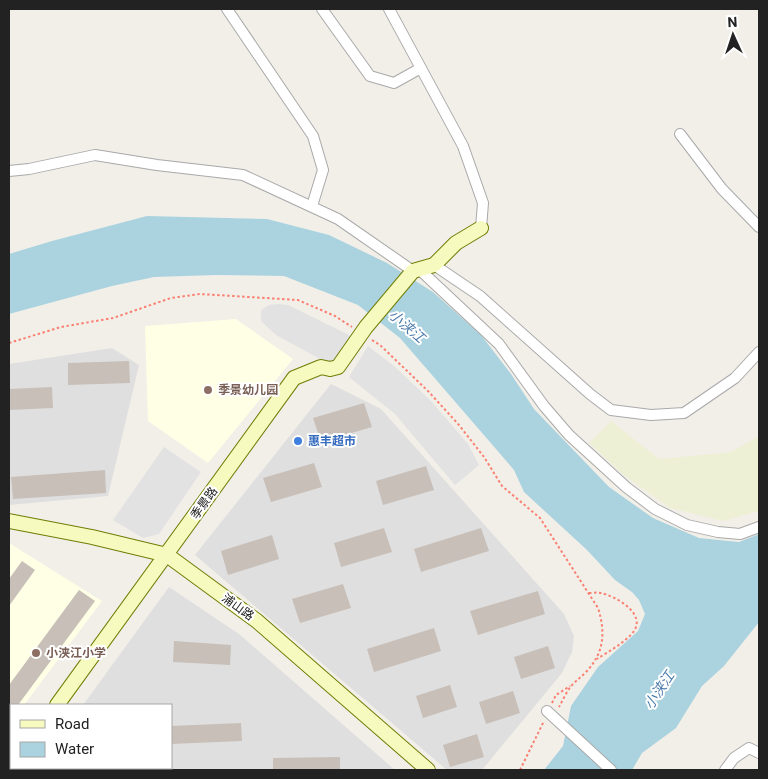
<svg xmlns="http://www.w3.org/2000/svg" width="768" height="779" font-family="Roboto,'Noto Sans SC',sans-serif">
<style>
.residential{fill:#e0dfdf}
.education{fill:#ffffe5}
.farmland{fill:#eef0d5}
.parking{fill:#e2e2e2}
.water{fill:#aad3df}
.building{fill:#c7bfb8}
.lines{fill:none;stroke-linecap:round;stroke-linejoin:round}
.street-casing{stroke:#a9a9a9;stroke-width:12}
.secondary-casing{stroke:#707d05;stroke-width:16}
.path{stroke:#fa8072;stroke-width:2;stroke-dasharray:2.5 2.5;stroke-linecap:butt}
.street{stroke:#fff;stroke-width:10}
.secondary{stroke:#f7fabf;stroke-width:14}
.education-dot{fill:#8d6e63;stroke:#fff;stroke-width:2}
.shop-dot{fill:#3f7fe0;stroke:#fff;stroke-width:2}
.labels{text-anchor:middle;stroke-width:4;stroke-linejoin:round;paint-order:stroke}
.education-label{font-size:12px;font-weight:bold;fill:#785e54;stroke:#fff;text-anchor:start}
.shop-label{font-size:12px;font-weight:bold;fill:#366cbe;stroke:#fff;text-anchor:start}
.street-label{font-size:12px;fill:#222;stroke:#fff}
.water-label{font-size:14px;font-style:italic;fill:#4a7aab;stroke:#fff}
</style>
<rect width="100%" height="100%" fill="#f2efe9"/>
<path class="residential" d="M112,348L139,365L108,496L9,505V364Z
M331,384L381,409L564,614L574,636L572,652L562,673L482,770H447L195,555Z
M169,587L239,634L395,770H36L37,768H171V705H83Z"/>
<path class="education" d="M236,319L293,359L208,463L148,421L145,326Z
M9,543L102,601L24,705H11V722L9,725Z"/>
<path class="farmland" d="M611,421L659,459L731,452L759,436V511L723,521L670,508L625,476L589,443Z"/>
<path class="parking" d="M278,304L288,305L355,338L333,366L276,335L261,321V310L269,305Z
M368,346L394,366L431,401L468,444L479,465L455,485L395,414L349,377Z
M164,447L201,472L159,534L143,538L113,520Z"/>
<path class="water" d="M147,216L267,219L329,235L387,263L433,292L481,335L511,374L534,409L609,487L653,518L699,538L739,542L759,534V622L724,666L702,686L676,728L642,753L632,770H544L563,746L571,706L598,667L638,631L645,614L639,600L632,592L615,580L587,550L524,492L514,470L400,338L358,305L284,276L216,275L154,277L112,286L9,314V254L52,241Z"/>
<path class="building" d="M129,361L130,383L68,385V363Z
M52,387L53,408L9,410V389Z
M364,403L372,427L321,442L313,418Z
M314,463L322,487L271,502L263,478Z
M426,466L434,490L383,505L376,481Z
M105,470L106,493L13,499L11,477Z
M384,528L392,552L341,567L334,543Z
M481,528L489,551L421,572L414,549Z
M272,535L279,559L228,575L221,551Z
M22,561L35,570L9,606V579Z
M343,584L351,608L300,623L292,599Z
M79,590L95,601L18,705H9V685Z
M538,591L545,614L478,635L470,611Z
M434,628L441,651L374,672L367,649Z
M174,641L231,645L230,665L173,662Z
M548,646L555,668L521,679L514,657Z
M450,685L457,707L423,718L416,696Z
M513,691L520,713L486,724L479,702Z
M241,723L242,741L171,744V726Z
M477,734L484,757L450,767L443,745Z
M340,757V770H273V758Z"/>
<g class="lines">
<g class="street-casing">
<path id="street" d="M227,9L313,136L323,170L312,206
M322,9L370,76L394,83L421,68
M389,9L463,146L483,203L481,228
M680,134L722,189L759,227
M9,171L29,169L95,155L157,165L243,175L338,219L413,271
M434,265L480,296L590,394L611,410L651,415L684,413L735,378L759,352
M419,269L499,344L544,406L569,435L626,487L655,509L687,525L718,532L740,534L759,527
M547,711L611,770
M725,770L734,758L749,748L759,753"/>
</g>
<g class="secondary-casing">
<path id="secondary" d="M9,521L92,537L167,555L257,621L428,770
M57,705L294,378L321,367L330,369L338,367L366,327L413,271L434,265L456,243L481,228
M10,770L12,768"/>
</g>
<path class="path" d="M372,340L380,345L428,391L459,425L484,457L502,486L540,518L598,608C606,633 604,654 585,673C581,677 577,680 573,684C567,690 563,700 559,707
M9,343L61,327L113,318L171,298L200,294L298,300L335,316L352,327
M589,593C593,593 597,592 601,593C615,596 646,613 634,631C625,643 609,651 597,659
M552,703L556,695L570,686
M520,770L544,721"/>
<use href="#street" class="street"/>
<use href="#secondary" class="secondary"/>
</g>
<g class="education-dot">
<circle cx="208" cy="390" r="5"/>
<circle cx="36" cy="653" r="5"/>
</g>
<circle class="shop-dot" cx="298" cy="441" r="5"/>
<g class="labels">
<g class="education-label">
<text x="218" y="394">季景幼儿园</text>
<text x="46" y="657">小浃江小学</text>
</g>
<g class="shop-label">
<text x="308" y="445">惠丰超市</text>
</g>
<g class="street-label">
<text transform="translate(204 503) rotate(-54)" y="4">季景路</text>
<text transform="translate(238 607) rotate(36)" y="4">浦山路</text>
</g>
<g class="water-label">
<text transform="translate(407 326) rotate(41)" y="5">小浃江</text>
<text transform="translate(659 690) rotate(-56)" y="5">小浃江</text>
</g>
</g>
<rect width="768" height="779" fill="none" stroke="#222222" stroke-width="20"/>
<rect x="10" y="704" width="162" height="65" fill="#ffffff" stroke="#a7a7a7"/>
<rect x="20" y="720" width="25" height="8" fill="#f7fabf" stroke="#a7a7a7"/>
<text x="55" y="729" font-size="15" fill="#222222">Road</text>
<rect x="20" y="742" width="25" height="15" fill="#aad3df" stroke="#a7a7a7"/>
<text x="55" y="754" font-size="15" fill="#222222">Water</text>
<g transform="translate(733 35) rotate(357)" stroke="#ffffff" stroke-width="4" paint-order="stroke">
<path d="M0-4L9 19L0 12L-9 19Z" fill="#222222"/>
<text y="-8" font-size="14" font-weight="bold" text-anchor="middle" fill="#222222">N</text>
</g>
</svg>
